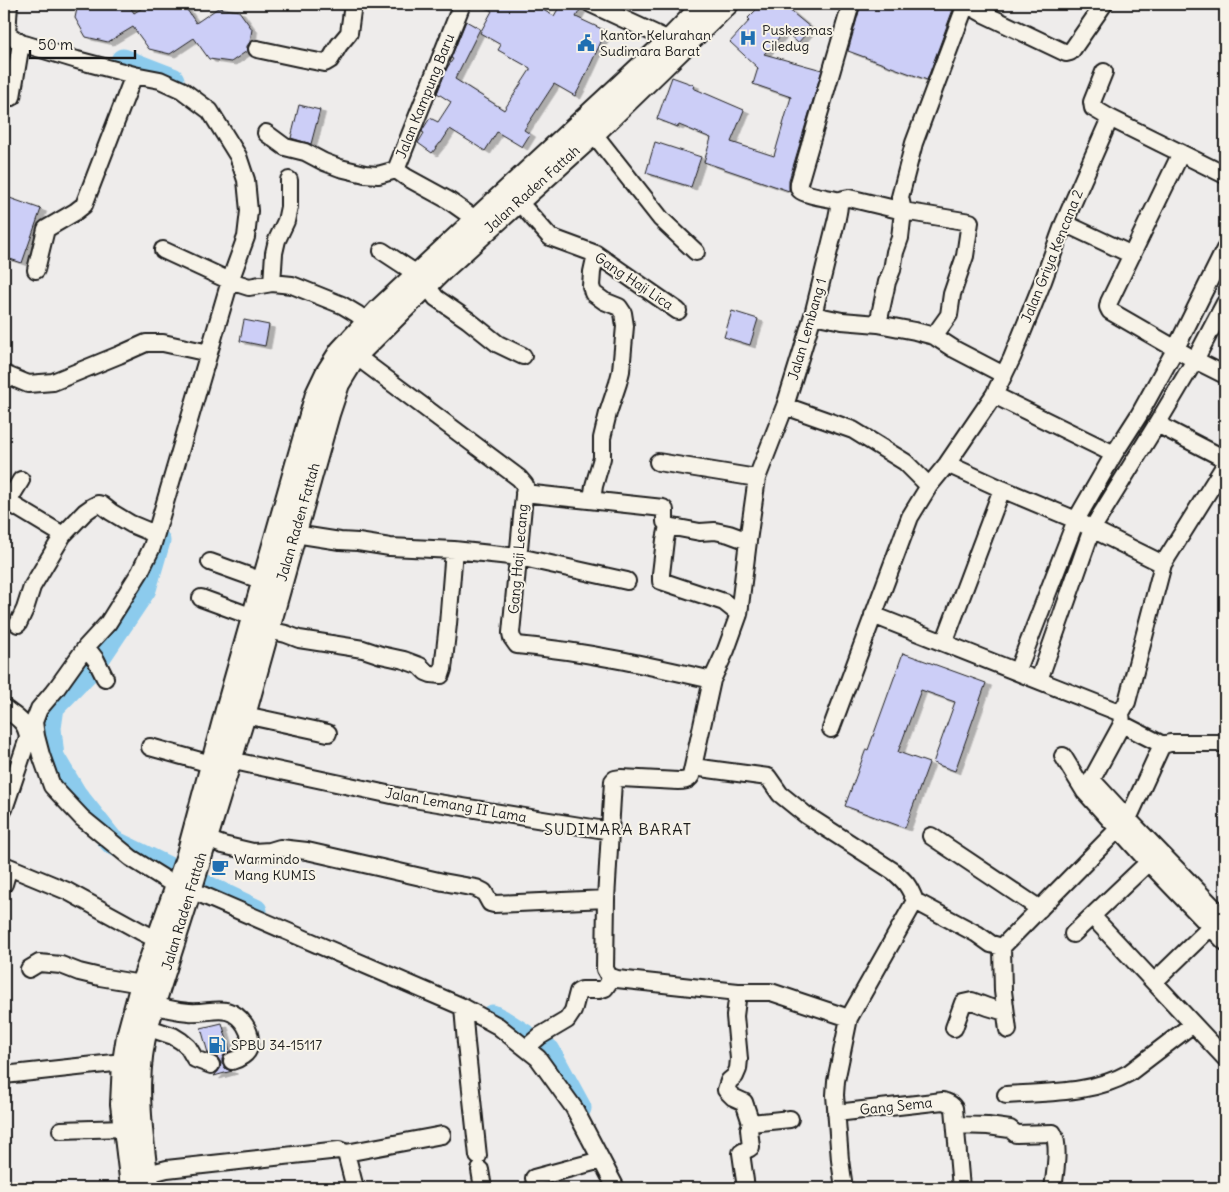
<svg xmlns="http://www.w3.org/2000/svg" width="1229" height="1192" font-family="Delius,sans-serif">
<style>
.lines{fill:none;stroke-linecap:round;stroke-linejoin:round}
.river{stroke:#8ccbed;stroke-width:25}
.building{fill:#cccef7;stroke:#1c1c1c;filter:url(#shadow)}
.minor-casing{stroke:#1c1c1c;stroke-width:20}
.major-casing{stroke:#1c1c1c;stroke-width:24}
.minor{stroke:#f7f3e8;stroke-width:16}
.major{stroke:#f7f3e8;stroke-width:20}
.labels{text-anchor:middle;stroke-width:4;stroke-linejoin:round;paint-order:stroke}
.poi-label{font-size:14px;fill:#1c1c1c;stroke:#f7f3e8;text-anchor:start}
.street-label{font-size:14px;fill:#1c1c1c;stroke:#f7f3e8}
.quarter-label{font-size:16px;letter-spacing:1px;fill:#1c1c1c;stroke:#f7f3e8}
</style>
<defs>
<filter id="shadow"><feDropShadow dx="5.5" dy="3" stdDeviation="0" flood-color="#0004"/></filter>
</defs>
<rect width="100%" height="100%" fill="#eeeceb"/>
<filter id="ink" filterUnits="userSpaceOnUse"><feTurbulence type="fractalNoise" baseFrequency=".02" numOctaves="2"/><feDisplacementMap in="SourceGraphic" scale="10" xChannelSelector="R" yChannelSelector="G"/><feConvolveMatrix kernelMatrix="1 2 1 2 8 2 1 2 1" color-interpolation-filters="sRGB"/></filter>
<g filter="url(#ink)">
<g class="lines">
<path class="river" d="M123,61L172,80
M158,541L144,589L93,665L52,707L49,728L52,757L74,794L112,842L255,911
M492,1017L502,1022L548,1051L579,1108"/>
</g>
<path class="building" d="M78,4H128L134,13L149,4H183L196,23L218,8L239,11L252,29L250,42L247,46V51L231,62L209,59L194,38L170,54L149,49L133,27L108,42L86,37L75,18Z
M479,4H532L554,16L561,4H581L582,6L576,17L606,31L582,83L575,96L554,84L524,130L530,134L522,147L497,132L485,151L450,129L441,143H440L432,153L418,143L424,133L422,132L423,129L430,118L438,122L451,102L437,93L447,68L453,59L451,58L466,21L480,29L455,79L504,110L530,70V68L498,50L501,45L480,33L492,11Z
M762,4H782L811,28L798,43L785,31L764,54L822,70L789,180V191L704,162L711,138L679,125L678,127L657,119L672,77L694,85L693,88L744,110L731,142L774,156L791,97L753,84L758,68L730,42L750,20L748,18Z
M861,4H955L927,80L848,51Z
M299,105L320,110L311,144L291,138Z
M655,142L701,157L691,187L646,173Z
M4,196L41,209L22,263L4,257Z
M732,311L758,319L750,345L724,337Z
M244,320L269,325L265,346L240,341Z
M903,653L986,683L955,771L933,763L955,702L921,690L898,752L929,763L905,828L845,806L866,749L868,750Z
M222,1023L230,1051L224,1055L222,1059V1064L226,1069L232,1071L214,1076L220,1069L221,1063L218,1058L208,1053L201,1028Z"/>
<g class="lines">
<g class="minor-casing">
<path id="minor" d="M591,4L669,40
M966,4L984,14L1066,53L1070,52L1072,50L1104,4
M4,34H7L21,43L77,60L134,75L160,80L182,90L210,111L238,156L246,180L249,211L246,237L230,281L152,547L140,572L108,623L86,647L56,689L39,709L34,722L36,736L41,755L52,786L82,818L131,858L176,886
M7,34L9,4
M257,49L299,58L325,63L330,60L339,45L349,33L353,4
M1104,72L1092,102L1093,108L1110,118L1225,175
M12,97L21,43
M266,133L285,147L305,152L324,162L340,168L365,174L378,175L396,170L462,4
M594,134L661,219L696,252
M1181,153L1109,302L1108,307L1110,311L1195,360L1225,375
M396,170L406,177L448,200L475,219
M518,201L550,237L596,254L678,311
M838,202L844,199L849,198L903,211L970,222L965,256L952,294L949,315L934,336
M1064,223L1132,255
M163,250L230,281L249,287L272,283L292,285L342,305L357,314L367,322
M382,251L417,274
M36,270L46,229L75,212L84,205L134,75
M272,283L274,253L277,240L286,221L289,207V180
M427,286L436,298L468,320L498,344L523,356
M813,315L842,321L878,324L915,331L934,336L954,349L1004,375
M878,324L887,282L892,270L895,252L900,238L903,211L900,197L914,143L966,4H965
M356,356L519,478L525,485L511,633L512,638L517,645C583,651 647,665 712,680
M4,374L28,384L53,382L119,355L146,343H163L209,353
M994,395L1114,454
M785,406L853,430L905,462L929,486
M1157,424L1225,459
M658,462L757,478
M947,464L1002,489L1076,520L1092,529L1163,564
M524,493L663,508L665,510V522L668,526L700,532L715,531L729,534L748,541
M592,500L594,486L602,458V438L608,413L618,383L621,371L625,326L623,313L619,307L604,301L593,293L591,286L592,272L596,254
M8,502L63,535
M4,508L21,480
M668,526L665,540L661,574V581L724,602L739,614
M295,534L340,541L358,542L390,547L454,550L519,557L627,581
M210,562L263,581
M201,598L253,617
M873,615L1121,713
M18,624L25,609L32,587L63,535L85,512L92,507L98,504L102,505L111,512L131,524L155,534
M268,630L286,634L299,639L363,649L381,655L404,660L420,666L426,672L431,674L441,675L443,669L448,624L454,550
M944,643L1002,489
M86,647L96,660L105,678
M1017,672L1076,520L1114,454L1139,415L1176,348L1225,249
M1039,680L1092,529L1157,424L1195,360L1225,303
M4,708C16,717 27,722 28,738L4,809
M245,715L328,733
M1122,724L1163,745
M831,729L910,517L929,486L947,464L994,395L1012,358L1043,281L1064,223L1110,118
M150,747L211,764
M1063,756L1085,792L1150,864L1225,942
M220,758L401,797L611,831
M693,767L768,777L780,794L806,815L893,871C906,882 909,886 915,901L977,934L991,944L1002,947
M1092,780L1128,819L1225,919
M1085,792L1122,724L1121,713L1127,702L1163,564L1225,465
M931,836L1040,909
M206,839L223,845L253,852L270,851L280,848L307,851L443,882L476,888L484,892L490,903L494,904L606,899
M4,865L67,891L140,931L168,945
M4,884L9,867
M191,890L463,1007L498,1026L538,1058L574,1108L616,1188
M1092,916L1225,1058
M1073,934L1156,855
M29,969L39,963L61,965L79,972L100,977L141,984
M1154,982L1219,919
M738,992L735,1016L739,1059L738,1069L735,1076L729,1081L726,1090L733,1097L744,1102L751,1123L749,1129L751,1147C748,1150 744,1150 741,1153L746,1188
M143,1002C159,1007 173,1011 189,1012C211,1014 229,1001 245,1025C249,1031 251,1039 249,1047C248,1054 239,1059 232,1061
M463,1007L466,1043L478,1156
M849,1018L771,992H738L617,979L609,976L605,969L606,899L613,781L615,779L621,778L678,781C683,781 688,781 691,776L712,680L726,650L739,614L748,541L757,478L785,406L803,348L813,315L837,218C838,211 841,205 836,200C828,198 805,195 800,190C798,188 799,186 799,183L851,4
M137,1024L173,1036L181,1041L188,1047L195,1059L211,1065
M954,1028L963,1003L972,1001L988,1007L1005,1012
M1008,1030L1003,991L1002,947L1128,819L1160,749L1163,745L1170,743H1225
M526,1048L540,1036L567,1020L573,1011L578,992L582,990H599L605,988L609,982V976
M4,1075L123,1062
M1006,1095C1047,1092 1092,1094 1129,1073L1193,1024
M836,1113L943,1101C948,1103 951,1103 954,1108L961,1188
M751,1123L790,1119
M956,1125L988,1126L1010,1129L1016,1134L1053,1133C1060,1144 1055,1175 1053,1188
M61,1130L124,1128
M346,1153L442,1135
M480,1170L483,1188
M135,1177L167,1169L339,1150L346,1153L355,1188
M534,1178L601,1160
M844,1188L840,1160L835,1095L836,1081L849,1018L915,901"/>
</g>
<g class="major-casing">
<path id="major" d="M132,1188L130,1178L121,1104L123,1062L127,1036L141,984L186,858L227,706L316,394L326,373L340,351L378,310L669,40L704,4
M150,1188C146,1172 145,1156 143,1139C139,1100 138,1067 147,1028L193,884L245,715L329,414L339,384L356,356L444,269L594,134L728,4"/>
</g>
<use href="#minor" class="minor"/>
<use href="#major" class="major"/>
</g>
</g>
<defs>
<g id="hospital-bare" transform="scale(1.35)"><path d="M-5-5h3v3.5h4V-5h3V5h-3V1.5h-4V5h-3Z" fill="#1f6fb2" stroke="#f7f3e8" stroke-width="2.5" paint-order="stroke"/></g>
<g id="civic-bare" transform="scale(1.35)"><path d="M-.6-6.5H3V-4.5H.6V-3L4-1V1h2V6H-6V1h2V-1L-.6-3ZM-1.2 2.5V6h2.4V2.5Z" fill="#1f6fb2" stroke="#f7f3e8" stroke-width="2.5" paint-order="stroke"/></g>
<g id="cafe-bare" transform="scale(1.35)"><path d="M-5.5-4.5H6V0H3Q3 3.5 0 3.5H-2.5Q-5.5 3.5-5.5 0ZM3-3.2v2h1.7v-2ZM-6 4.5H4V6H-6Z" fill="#1f6fb2" stroke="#f7f3e8" stroke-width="2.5" paint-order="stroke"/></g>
<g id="fuel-bare" transform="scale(1.35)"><path d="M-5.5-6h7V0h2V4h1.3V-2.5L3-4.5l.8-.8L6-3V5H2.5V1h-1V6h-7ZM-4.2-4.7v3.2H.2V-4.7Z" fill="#1f6fb2" stroke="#f7f3e8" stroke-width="2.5" paint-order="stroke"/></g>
</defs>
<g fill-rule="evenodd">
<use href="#hospital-bare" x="748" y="38"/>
<use href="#civic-bare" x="586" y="43"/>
<use href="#cafe-bare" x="220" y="867"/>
<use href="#fuel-bare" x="217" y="1045"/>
</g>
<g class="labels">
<g class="poi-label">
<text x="762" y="35">Puskesmas<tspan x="762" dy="16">Ciledug</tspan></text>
<text x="600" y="40">Kantor Kelurahan<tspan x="600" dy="16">Sudimara Barat</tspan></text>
<text x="234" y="864">Warmindo<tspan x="234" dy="16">Mang KUMIS</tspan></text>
<text x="231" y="1050">SPBU 34-15117</text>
</g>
<g class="street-label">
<text transform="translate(425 96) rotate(-68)" y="5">Jalan Kampung Baru</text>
<text transform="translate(532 189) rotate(-42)" y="5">Jalan Raden Fattah</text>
<text transform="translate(1052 256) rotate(-68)" y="5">Jalan Griya Kencana 2</text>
<text transform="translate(634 281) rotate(34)" y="5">Gang Haji Lica</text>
<text transform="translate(807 329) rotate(-74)" y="5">Jalan Lembang 1</text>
<text transform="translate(298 522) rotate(-74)" y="5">Jalan Raden Fattah</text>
<text transform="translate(518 559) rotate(-85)" y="5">Gang Haji Lecang</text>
<text transform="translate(456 805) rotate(10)" y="5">Jalan Lemang II Lama</text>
<text transform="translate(184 911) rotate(-73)" y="5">Jalan Raden Fattah</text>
<text transform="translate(896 1106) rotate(-6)" y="5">Gang Sema</text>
</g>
<g class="quarter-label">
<text x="618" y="835">SUDIMARA BARAT</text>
</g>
</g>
<rect width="1229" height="1192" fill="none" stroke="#f7f3e8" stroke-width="20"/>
<rect x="10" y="10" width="1209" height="1172" fill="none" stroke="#1c1c1c" stroke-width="2" filter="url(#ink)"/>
<path d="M30 50v8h105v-8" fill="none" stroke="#1c1c1c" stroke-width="2.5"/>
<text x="38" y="50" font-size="15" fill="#1c1c1c" stroke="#f7f3e8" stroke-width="4" paint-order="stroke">50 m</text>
</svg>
